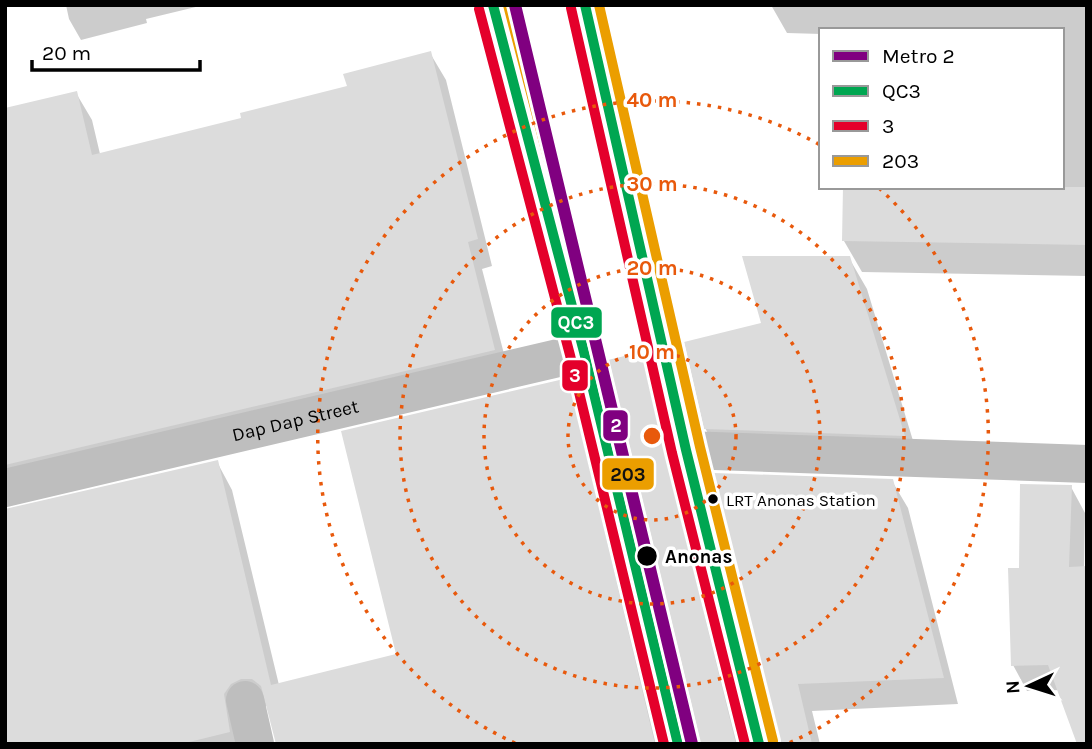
<svg xmlns="http://www.w3.org/2000/svg" width="1092" height="749" font-family="Karla,sans-serif">
<style>
.shadow{fill:#0003}
.building{fill:#dcdcdc}
.lines{fill:none;stroke-linecap:round;stroke-linejoin:round}
.major-casing{stroke:#dbdbdb;stroke-width:42}
.minor{stroke:#bebebe;stroke-width:38}
.major{stroke:#bdbdbd;stroke-width:38}
.bus-1-casing{stroke:#fff;stroke-width:16}
.bus-2-casing{stroke:#fff;stroke-width:16}
.bus-3-casing{stroke:#fff;stroke-width:16}
.bus-1{stroke:#00a651;stroke-width:10}
.bus-2{stroke:#e4002b;stroke-width:10}
.bus-3{stroke:#eb9e00;stroke-width:10}
.metro-1-casing{stroke:#fff;stroke-width:18}
.metro-1{stroke:#800080;stroke-width:12}
.ring{fill:none;stroke:#e8590c;stroke-width:3.5;stroke-dasharray:3.5 7}
.bus-dot{fill:#000;stroke:#fff;stroke-width:2.5}
.labels{text-anchor:middle;stroke-width:7;stroke-linejoin:round;paint-order:stroke}
.bus-label{font-size:17px;fill:#000;stroke:#fff;text-anchor:start}
.street-label{font-size:19px;fill:#000;stroke:#fff}
.stop-label{font-size:19px;font-weight:bold;fill:#000;stroke:#fff;text-anchor:start}
.centre{fill:#e8590c;stroke:#fff;stroke-width:3.5}
.ring-label{font-size:21px;text-anchor:middle;font-weight:bold;fill:#e8590c;stroke:#fff;stroke-width:7;stroke-linejoin:round;paint-order:stroke}
.line-badge{stroke:#fff;stroke-width:2.5}
.badge-label{font-size:19px;text-anchor:middle;font-weight:bold;fill:#fff}
.pale-badge-label{font-size:19px;text-anchor:middle;font-weight:bold;fill:#111}
</style>
<rect width="100%" height="100%" fill="#fff"/>
<path class="shadow" d="M66,5H204L146,19L147,23L81,40L69,19Z
M771,5H1087V276L862,272L844,241L1062,187V30H821V34L787,33Z
M430,53L446,80L492,266L482,269L510,377L5,499V110L76,93L92,120L100,154L243,120L349,87Z
M849,258L867,289L921,467L723,460L705,428L763,324Z
M640,354L656,381L744,744H701Z
M567,380L583,407L663,744H278L269,706H255L242,744H5L217,462L232,490L279,685L399,656Z
M716,475L892,481L908,508L958,704L812,711L820,744H782Z
M1071,487L1085,513L1084,568L1063,690L1027,691L1013,665L1021,569Z"/>
<path class="building" d="M431,51L478,239L468,242L495,350L5,465V108L77,91L92,155L241,118L240,113L347,86L343,74Z
M843,187H1087V245L842,241Z
M742,256H850L905,436L704,429L684,342L761,323Z
M641,352L665,455L736,744H699L608,360Z
M568,378L655,744H276L261,686L252,679H241L231,684L224,694L230,732L181,744H5V509L218,460L271,685L396,654L341,431Z
M714,473L893,479L944,678L798,684L812,744H780Z
M1020,484L1072,485L1069,567L1087,566V744H1077L1048,665L1011,666L1008,568H1019Z"/>
<g class="lines">
<g class="major-casing">
<path id="major" d="M493,5L584,352L678,744
M585,5L686,450L759,744"/>
</g>
<g class="minor">
<path d="M686,450L1087,464"/>
<path id="s1" d="M5,488L584,352"/>
<path d="M245,700L255,744"/>
</g>
<use href="#major" class="major"/>
<g class="bus-1-casing">
<path id="bus-1" d="M493,5L584,352L678,744
M585,5L686,450L759,744"/>
</g>
<g class="bus-2-casing">
<path id="bus-2" d="M571,8L672,453L745,744
M479,9L570,355L664,744"/>
</g>
<g class="bus-3-casing">
<path id="bus-3" d="M508,5L598,349L692,741
M599,5L700,447L773,741"/>
</g>
<use href="#bus-1" class="bus-1"/>
<use href="#bus-2" class="bus-2"/>
<use href="#bus-3" class="bus-3"/>
<g class="metro-1-casing">
<path id="metro-1" d="M515,5L692,744"/>
</g>
<use href="#metro-1" class="metro-1"/>
</g>
<g class="ring">
<circle cx="652" cy="436" r="84"/>
<circle cx="652" cy="436" r="168"/>
<circle cx="652" cy="436" r="252"/>
<path d="M515 743A336 336 0 1 1 820 145M879 188A336 336 0 0 1 789 743"/>
</g>
<g class="bus-dot">
<circle cx="713" cy="499" r="6"/>
<circle cx="647" cy="556" r="11"/>
</g>
<g class="labels">
<g class="bus-label">
<text x="726" y="506">LRT Anonas Station</text>
</g>
<g class="street-label">
<text dy="7" stroke="none"><textPath href="#s1" startOffset="298">Dap Dap Street</textPath></text>
</g>
<g class="stop-label">
<text x="665" y="563">Anonas</text>
</g>
</g>
<circle cx="652" cy="436" r="10" class="centre"/>
<g class="ring-label">
<text x="652" y="107">40 m</text>
<text x="652" y="191">30 m</text>
<text x="652" y="275">20 m</text>
<text x="652" y="359">10 m</text>
</g>
<g class="line-badge">
<rect x="550" y="306" width="53" height="33" rx="7" fill="#00a651"/>
<rect x="561" y="359" width="28" height="33" rx="7" fill="#e4002b"/>
<rect x="602" y="409" width="27" height="33" rx="7" fill="#800080"/>
<rect x="601" y="457" width="54" height="34" rx="7" fill="#eb9e00"/>
</g>
<g class="badge-label">
<text x="576" y="329">QC3</text>
<text x="575" y="382">3</text>
<text x="616" y="432">2</text>
</g>
<g class="pale-badge-label">
<text x="628" y="481">203</text>
</g>
<rect width="1092" height="749" fill="none" stroke="#000000" stroke-width="14"/>
<rect x="819" y="28" width="245" height="161" fill="#ffffff" stroke="#999999" stroke-width="2"/>
<rect x="833" y="51" width="35" height="10" fill="#800080" stroke="#999999" stroke-width="2"/>
<text x="882" y="63" font-size="21" fill="#000000">Metro 2</text>
<rect x="833" y="86" width="35" height="10" fill="#00a651" stroke="#999999" stroke-width="2"/>
<text x="882" y="98" font-size="21" fill="#000000">QC3</text>
<rect x="833" y="121" width="35" height="10" fill="#e4002b" stroke="#999999" stroke-width="2"/>
<text x="882" y="133" font-size="21" fill="#000000">3</text>
<rect x="833" y="156" width="35" height="10" fill="#eb9e00" stroke="#999999" stroke-width="2"/>
<text x="882" y="168" font-size="21" fill="#000000">203</text>
<g transform="translate(1029 686) rotate(266)" stroke="#ffffff" stroke-width="5" paint-order="stroke">
<path d="M0-5L12 26L0 18L-12 26Z" fill="#000000"/>
<text y="-10" font-size="19" font-weight="bold" text-anchor="middle" fill="#000000">N</text>
</g>
<path d="M32 60v10h168v-10" fill="none" stroke="#000000" stroke-width="3.5"/>
<text x="42" y="60" font-size="21" fill="#000000" stroke="#ffffff" stroke-width="5" paint-order="stroke">20 m</text>
</svg>
